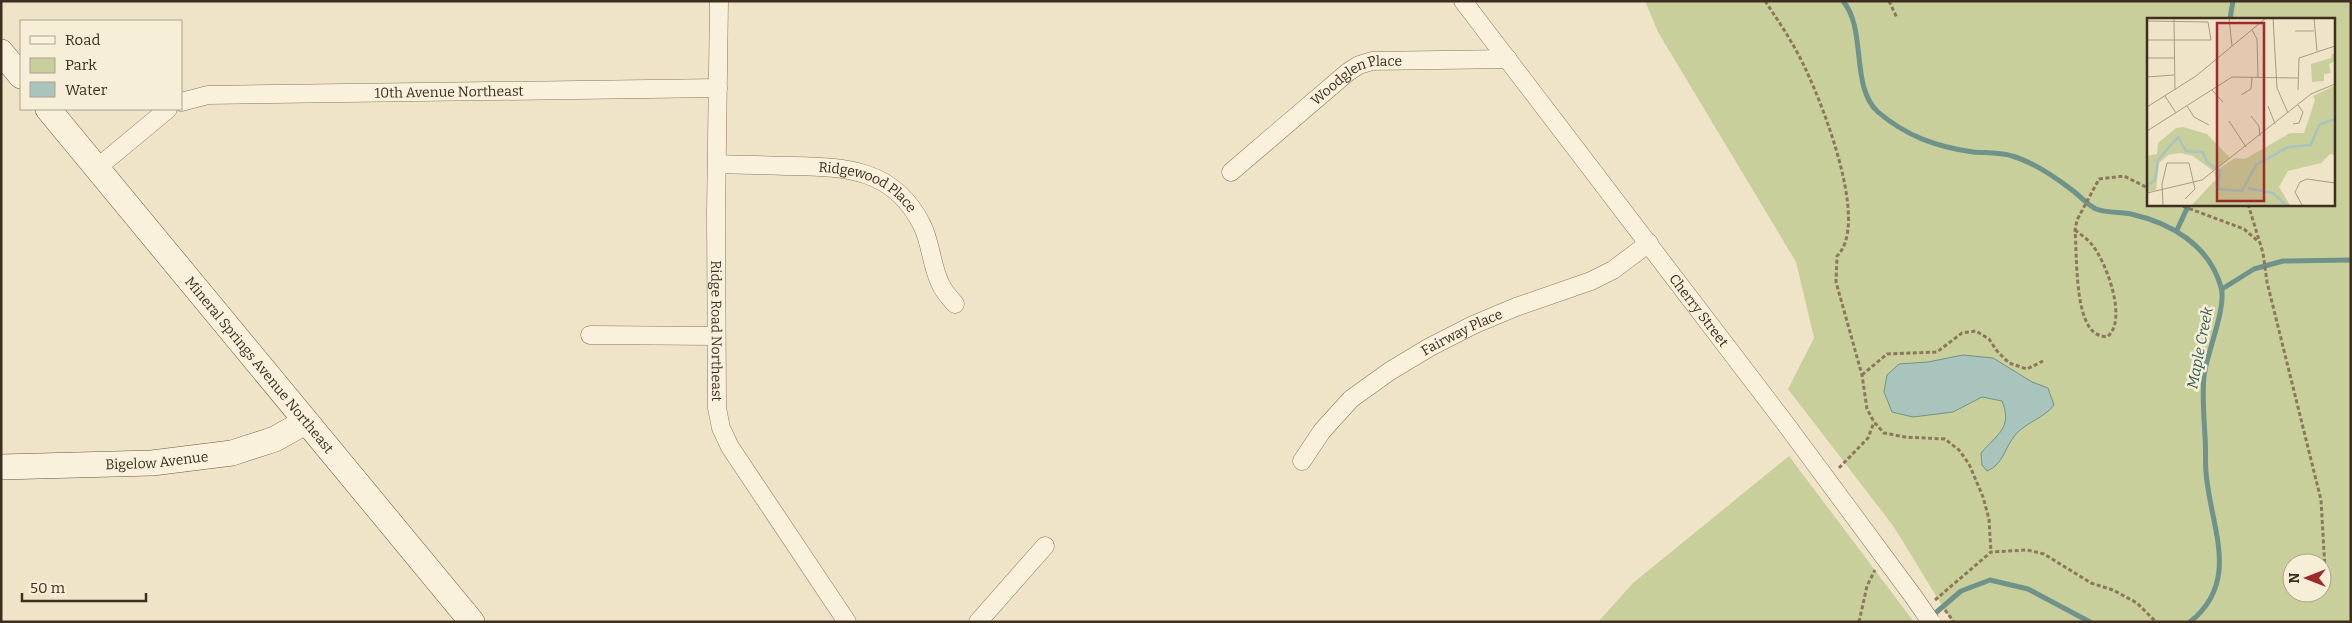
<svg xmlns="http://www.w3.org/2000/svg" width="2352" height="623" font-family="Bitter,serif">
<style>
.green{fill:#c9cf9b;fill-rule:evenodd}
.water{fill:#a9c4bc;stroke:#6f938a}
.lines{fill:none;stroke-linecap:round;stroke-linejoin:round}
.stream{stroke:#6f938a;stroke-width:5}
.street-casing{stroke:#8d765c;stroke-width:19}
.secondary-casing{stroke:#6f573f;stroke-width:26}
.path{stroke:#8d765c;stroke-width:3;stroke-dasharray:4 2.5;stroke-linecap:butt}
.street{stroke:#faf1dc;stroke-width:18}
.secondary{stroke:#faf1dc;stroke-width:25}
.street-bridge-casing{stroke:#8d765c;stroke-width:19;stroke-linecap:butt}
.path-bridge{stroke:#8d765c;stroke-width:3;stroke-dasharray:4 2.5;stroke-linecap:butt}
.street-bridge{stroke:#faf1dc;stroke-width:18}
.labels{text-anchor:middle;stroke-width:5;stroke-linejoin:round;paint-order:stroke}
.street-label{font-size:14px;fill:#3d2e20;stroke:#f7eed8}
.water-label{font-size:15px;font-style:italic;fill:#2f5d5a;stroke:#f7eed8}
.inset-river{fill:none;stroke:#a9c4bc;stroke-width:2.5}
.inset-road{fill:none;stroke:#a89b85;stroke-width:1}
.view{fill:#9e2a2b;fill-opacity:0.15;stroke:#9e2a2b;stroke-width:2.5}
.inset-edge{fill:none;stroke:#3d2e20;stroke-width:2.5}
</style>
<rect width="100%" height="100%" fill="#f0e4c8"/>
<path class="green" d="M1645,1H2351V622H1952L1894,527L1788,389L1814,338L1796,262L1658,32ZM2148,19H2333V204H2148ZM2292,563H2322V593H2292Z
M1789,456L1914,622H1598L1633,583Z"/>
<path class="water" d="M1963,355L1993,358L2032,382L2048,388L2054,405C2044,418 2027,422 2016,434C2004,448 2004,464 1987,471L1982,465L1981,453C1997,434 2013,428 2002,401L1982,397L1953,412L1913,417L1892,412L1884,392L1887,375L1899,364L1928,362Z"/>
<g class="lines">
<path class="stream" d="M1843,1C1867,29 1850,87 1878,112C1906,136 1937,147 1973,152C1985,153 2000,152 2012,156C2033,162 2055,177 2072,190C2080,196 2088,205 2096,209C2106,213 2120,212 2131,214C2171,223 2209,245 2221,287C2227,307 2207,352 2204,376C2202,397 2204,416 2205,437C2206,448 2205,460 2206,472C2210,527 2242,580 2190,622
M2230,19L2233,1
M2177,230L2189,204
M2222,289L2254,269L2283,261L2351,260
M1932,616L1961,591L1990,580L2028,589L2090,622"/>
<g class="street-casing">
<g id="street">
<path id="s1" d="M719,1L716,213L717,408L721,428L730,447L847,622"/>
<path id="s2" d="M1463,1L1785,423L1913,596"/>
<path id="s3" d="M181,102L208,95L718,88"/>
<path id="s4" d="M717,164C742,165 767,165 793,166C847,167 894,169 922,225C931,243 931,264 940,283C943,291 950,298 955,304"/>
<path d="M97,168L168,109"/>
<path id="s5" d="M1231,172L1348,72L1359,65L1372,61L1508,59"/>
<path d="M590,335L716,336"/>
<path id="s6" d="M1302,461L1322,431L1351,399L1390,371L1430,347L1473,325L1516,307L1591,281L1613,270L1649,243"/>
<path d="M978,622L1045,546"/>
</g>
</g>
<g class="secondary-casing">
<g id="secondary">
<path d="M1,52L21,76"/>
<path id="s7" d="M48,109L472,622"/>
<path id="s8" d="M1,467L152,463L232,453L275,439L305,422"/>
</g>
</g>
<path class="path" d="M1765,1C1780,23 1795,46 1806,70C1823,106 1870,224 1837,256L1836,282L1862,375L1867,409L1874,422L1884,433L1905,437L1945,439L1959,450L1969,464L1983,497L1989,519L1991,552
M1889,1L1897,18
M2177,204L2244,229L2259,242
M2248,204L2263,253L2267,282L2321,500L2326,586
M2075,230C2081,235 2089,240 2093,246C2107,264 2128,321 2107,337C2100,336 2094,334 2090,328C2075,307 2077,256 2075,230L2077,220L2099,179L2124,176L2148,188
M1862,375L1887,354L1937,352L1962,333L1976,331L1989,339L1997,351L2009,363L2027,369L2043,361
M1839,468L1868,438L1874,422
M1935,600L1991,552L2027,550L2044,554L2091,583L2113,590L2137,603L2156,622
M1859,622L1867,586L1875,570"/>
<use href="#street" class="street"/>
<use href="#secondary" class="secondary"/>
<g class="street-bridge-casing">
<path id="street-bridge" d="M1913,596L1931,622"/>
</g>
<path class="path-bridge" d="M1945,610L1954,622"/>
<use href="#street-bridge" class="street-bridge"/>
</g>
<g class="labels">
<g class="street-label">
<text dy="5" stroke="none"><textPath href="#s5" startOffset="159">Woodglen Place</textPath></text>
<text dy="5" stroke="none"><textPath href="#s3" startOffset="269">10th Avenue Northeast</textPath></text>
<text dy="5" stroke="none"><textPath href="#s4" startOffset="156">Ridgewood Place</textPath></text>
<text dy="5" stroke="none"><textPath href="#s2" startOffset="389">Cherry Street</textPath></text>
<text dy="5" stroke="none"><textPath href="#s1" startOffset="330">Ridge Road Northeast</textPath></text>
<text dy="5" stroke="none"><textPath href="#s6" startOffset="209">Fairway Place</textPath></text>
<text dy="5" stroke="none"><textPath href="#s7" startOffset="332">Mineral Springs Avenue Northeast</textPath></text>
<text dy="5" stroke="none"><textPath href="#s8" startOffset="156">Bigelow Avenue</textPath></text>
</g>
<g class="water-label">
<text transform="translate(2200 348) rotate(-79)" y="5">Maple Creek</text>
</g>
</g>
<g transform="translate(2147 18)">
<rect width="188" height="188" fill="#f0e4c8"/>
<path d="M185,36H187L188,43L182,46L184,55L177,56V63L165,64L164,46L184,40ZM187,68V137L183,136L174,145L141,153L132,169L143,187H45L69,161L67,154L88,140L98,141L143,115H157L168,82L166,78ZM36,109L60,116L83,140L66,153L46,138L33,135L21,137L12,145L9,172L0,174V138L10,136L11,125L29,110Z" fill="#c9cf9b"/>
<path class="inset-river" d="M0,168L8,162L11,142L31,119L39,133L56,134L60,144L73,153L71,171L95,173L109,147L141,129L164,127L172,107L188,101M101,170L126,175L139,187"/>
<path class="inset-road" d="M27,0L28,72M82,0L85,28M126,0L130,70L141,95M167,0L170,33M0,3L61,4L64,22H0M105,12L110,21L111,59M148,13H167M0,40H28M0,59L27,57M65,72L76,84M151,72L152,40L188,28M94,77L104,71L105,59M18,78L29,95M40,88L47,99L62,107M121,88L128,106M0,89L49,58L119,0M104,98L112,108L113,118M82,103L99,129M146,106L152,105L156,94L151,87M0,113L85,59L151,60M0,175L55,162L164,76L188,66M16,187L15,166L20,145H42L48,171L38,181M155,187L148,174L153,164L160,161L188,165"/>
<path class="view" d="M70,5H117V183H70Z"/>
<rect width="188" height="188" class="inset-edge"/>
</g>
<rect width="2352" height="623" fill="none" stroke="#3d2e20" stroke-width="5"/>
<rect x="20" y="20" width="162" height="90" fill="#f7eed8" stroke="#ada18e"/>
<rect x="30" y="36" width="25" height="8" fill="#faf1dc" stroke="#ada18e"/>
<text x="65" y="45" font-size="15" fill="#3d2e20">Road</text>
<rect x="30" y="58" width="25" height="15" fill="#c9cf9b" stroke="#ada18e"/>
<text x="65" y="70" font-size="15" fill="#3d2e20">Park</text>
<rect x="30" y="82" width="25" height="15" fill="#a9c4bc" stroke="#ada18e"/>
<text x="65" y="95" font-size="15" fill="#3d2e20">Water</text>
<g transform="translate(2307 578) rotate(270)"><circle r="24" fill="#f7eed8" stroke="#ada18e"/>
<path d="M0-4L9 19L0 12L-9 19Z" fill="#9e2a2b"/>
<text y="-8" font-size="14" font-weight="bold" text-anchor="middle" fill="#3d2e20">N</text>
</g>
<path d="M22 593v8h124v-8" fill="none" stroke="#3d2e20" stroke-width="2.5"/>
<text x="30" y="593" font-size="15" fill="#3d2e20" stroke="#f7eed8" stroke-width="4" paint-order="stroke">50 m</text>
</svg>
